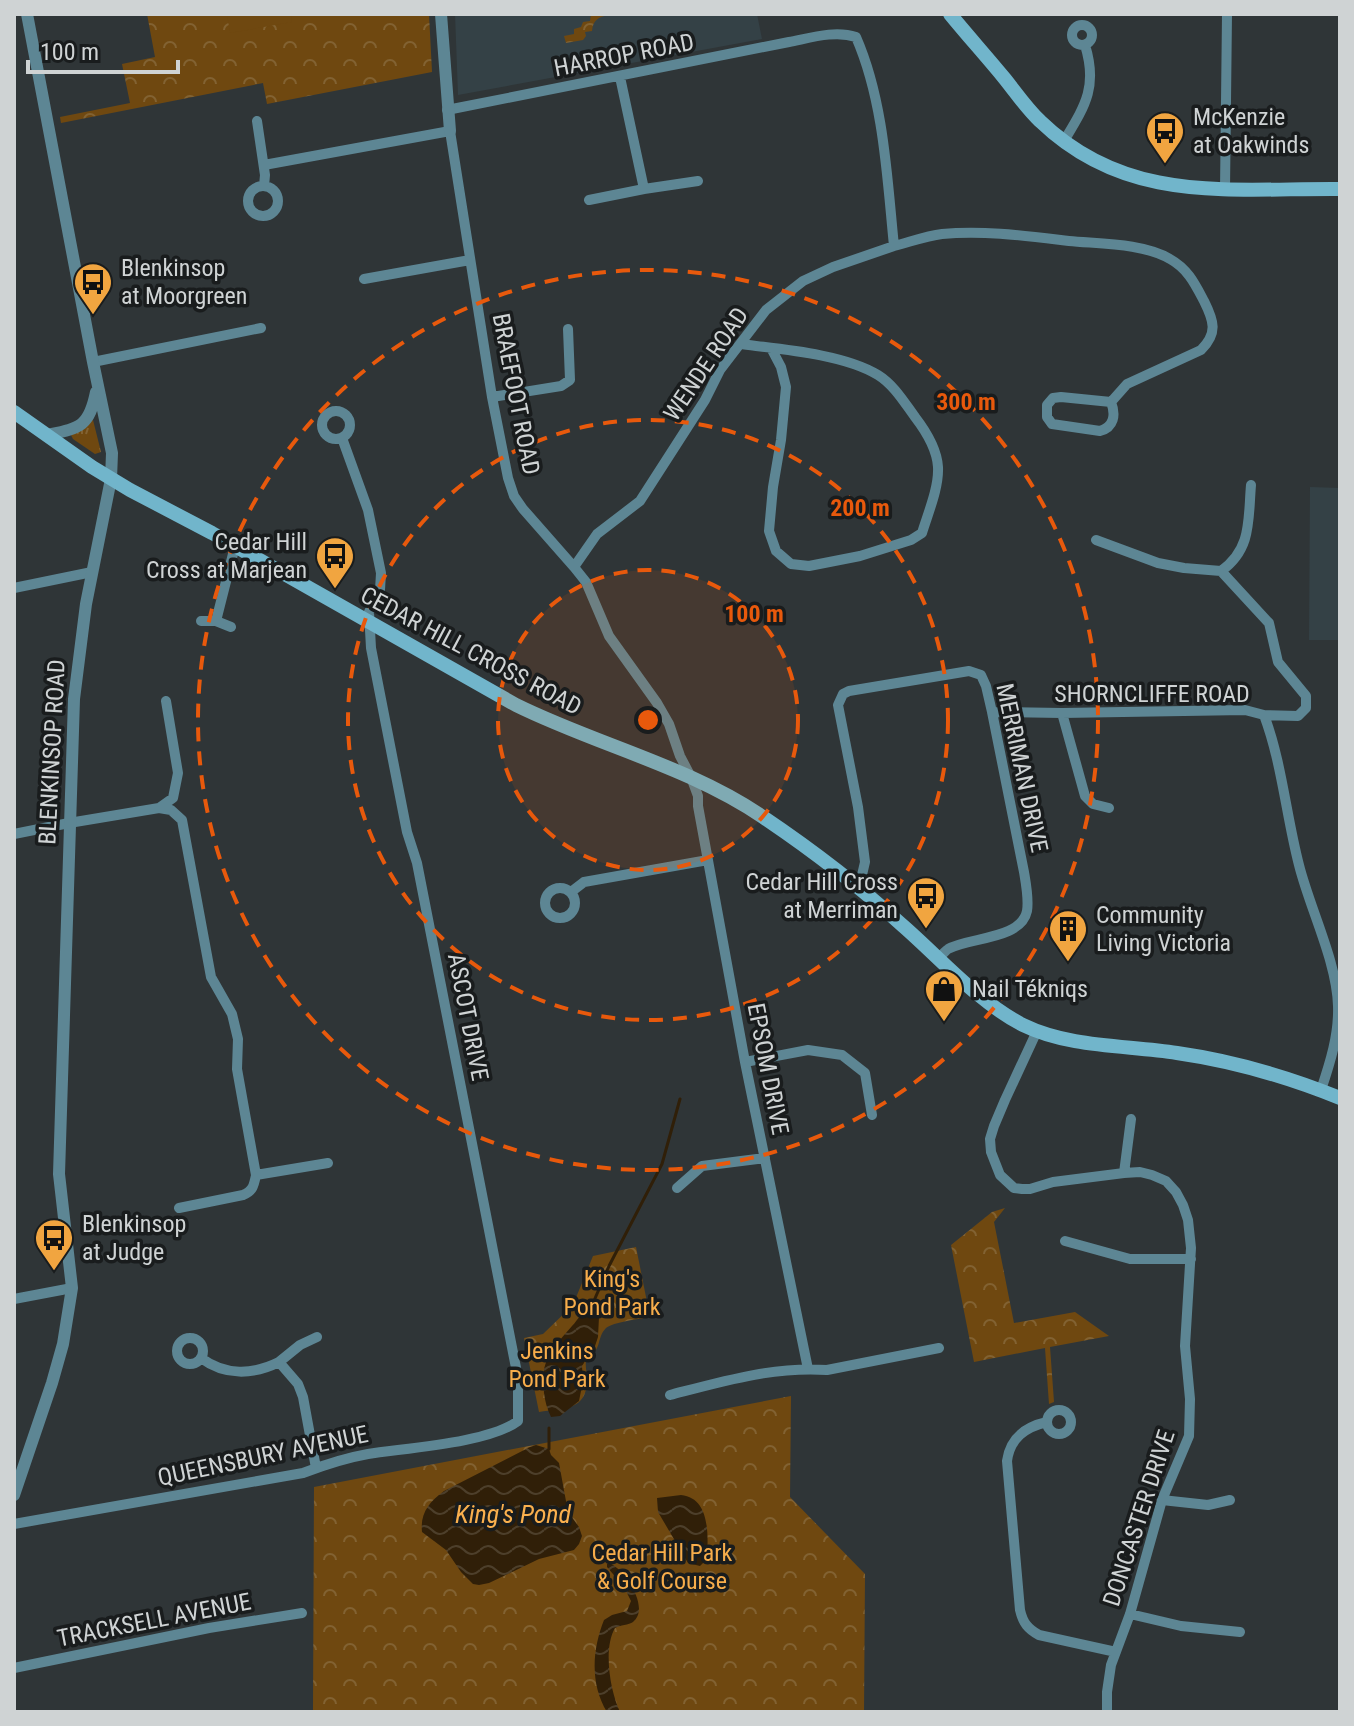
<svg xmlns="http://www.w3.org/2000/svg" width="1354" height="1726" font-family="'Roboto Condensed',sans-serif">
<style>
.built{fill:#344146}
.grass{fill:url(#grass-tufts)}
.park{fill:url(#park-crowns)}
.pitch{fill:#6f4810}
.water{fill:url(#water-waves)}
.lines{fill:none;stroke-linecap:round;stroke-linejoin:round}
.stream{stroke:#301f08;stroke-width:3}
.minor{stroke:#5d8694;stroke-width:10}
.tertiary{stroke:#5d8694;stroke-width:12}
.secondary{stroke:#71b5cb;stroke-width:14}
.ring{fill:none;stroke:#e8590c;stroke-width:4;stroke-dasharray:14 10}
.labels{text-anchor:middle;stroke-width:7;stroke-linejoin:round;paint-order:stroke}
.street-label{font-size:24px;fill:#cfd3d4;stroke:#191c1d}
.poi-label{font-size:24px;fill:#cfd3d4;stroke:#191c1d;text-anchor:start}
.park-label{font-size:24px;fill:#f7ad4b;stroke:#191c1d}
.water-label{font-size:26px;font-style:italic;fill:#fab04e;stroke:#191c1d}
.centre{fill:#e8590c;stroke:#191c1d;stroke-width:4}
.ring-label{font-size:24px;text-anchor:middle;font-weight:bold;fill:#e8590c;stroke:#191c1d;stroke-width:7;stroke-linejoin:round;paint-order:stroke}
</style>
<defs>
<pattern id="grass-tufts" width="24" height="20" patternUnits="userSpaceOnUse" patternTransform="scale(2)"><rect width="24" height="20" fill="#6f4810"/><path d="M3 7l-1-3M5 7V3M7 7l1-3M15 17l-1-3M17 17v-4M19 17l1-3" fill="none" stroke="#826232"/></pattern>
<pattern id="park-crowns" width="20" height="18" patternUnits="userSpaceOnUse" patternTransform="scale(2)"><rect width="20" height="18" fill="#6f4810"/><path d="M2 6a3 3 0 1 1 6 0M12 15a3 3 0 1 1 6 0" fill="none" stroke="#826232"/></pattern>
<pattern id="water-waves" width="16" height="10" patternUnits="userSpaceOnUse" patternTransform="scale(2)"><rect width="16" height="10" fill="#301f08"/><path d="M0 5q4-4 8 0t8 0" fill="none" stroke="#4d3f2b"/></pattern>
</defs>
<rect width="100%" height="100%" fill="#2f3537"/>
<path class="built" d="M455,14H757L762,39L458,95Z
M1310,487L1340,488V640H1309Z"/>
<path class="grass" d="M93,420L101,452L95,454L73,439L71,435Z"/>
<path class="park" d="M147,14H429L432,72L267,104L263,83L61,123L60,117L130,103L122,64L155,57Z
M591,14L609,15C598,17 593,20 592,31L585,32L586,36L583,40L566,43L564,36L574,34V29L581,27L583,22L590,21Z
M1005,1208L994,1222L1014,1323L1075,1312L1109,1336L1050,1347L1054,1402L1049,1404L1045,1348L974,1362L951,1245L992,1212Z
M636,1247L650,1317C640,1319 613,1322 606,1328C596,1338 603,1349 586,1360C585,1367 587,1372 587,1380C587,1411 563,1408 539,1412L524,1338L543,1334L573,1305L593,1256Z
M791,1396L790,1497L865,1574L864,1712H313L314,1487Z"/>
<path class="pitch" d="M227,14H291L292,22L230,33Z"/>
<path class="water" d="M590,1310L597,1311L599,1317L598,1337L595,1346L582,1366L583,1381L579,1401L560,1416L551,1417C547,1409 545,1401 544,1393C539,1361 553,1348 572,1326C579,1319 580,1312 590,1310Z
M536,1445L549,1449L551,1455L559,1463L568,1512L579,1527L582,1536L579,1544L574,1550L539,1559L489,1583L479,1585L473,1584L461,1572L446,1550L422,1532C420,1513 429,1502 444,1491L530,1447Z
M681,1495C711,1498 708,1537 707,1559L700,1566L688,1563L658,1512L657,1498Z
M609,1563C624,1568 651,1608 633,1622C629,1625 620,1625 615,1628C603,1648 610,1691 620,1712H607C590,1684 592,1650 604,1620L612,1615L627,1611L631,1601L624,1587L607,1567V1564Z"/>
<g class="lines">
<path class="stream" d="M590,1310L609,1266L662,1164L680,1099
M549,1428V1449"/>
<path class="minor" d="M1072 35a10 10 0 1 1 20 0a10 10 0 1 1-20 0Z
M447,110L789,42C810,38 835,30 856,37C884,101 887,177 894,246L833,267L803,281L766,310L720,370L705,400L640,501L597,534L574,567
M257,121L265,175L264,186
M1064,141C1085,106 1098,87 1085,45
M264,165L450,131L492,397L508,478L514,496L523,509L574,567L586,582L609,636L657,703L669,724L680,756L691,777L698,796V806L745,1062L808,1369
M248 201a15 15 0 1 1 30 0a15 15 0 1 1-30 0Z
M644,189L698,181
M1225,189L1227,14
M589,200L644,189L620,77
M894,246C910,242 926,236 942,234C984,230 1027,236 1069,241C1100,244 1143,243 1170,259C1188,269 1195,284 1204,301C1214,321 1218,333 1201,350L1127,384L1111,402
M364,279L470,260
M740,344C780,349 844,354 878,375C894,385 904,402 915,417C925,430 937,450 938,467C939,488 928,513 922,533L911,540L860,556L809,566L791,564L776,551L769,531L773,487L781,440L786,387L781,367L771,348
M93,362L261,328
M492,397L561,386L570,380L568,329
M1061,397L1111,402C1116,415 1114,427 1100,431L1052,424L1047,417V405L1053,398Z
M322 425a14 14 0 1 1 28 0a14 14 0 1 1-28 0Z
M1096,540L1158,563L1184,568L1221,571
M14,588L92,572
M201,621H216L231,627
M216,621L235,546
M166,701L178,773L173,798L159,808L171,810L182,820L211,977L232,1014L238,1039L237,1069L256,1175C254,1185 253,1191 243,1195L179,1208
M992,712L1062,713L1245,710L1264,715L1298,716L1306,708V696L1278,662L1269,623L1221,571C1252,549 1248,520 1251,485
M1062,713L1085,796L1093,804L1109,808
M1264,715C1282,763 1286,815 1299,865C1310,909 1337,962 1338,1006C1339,1035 1330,1063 1321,1090
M14,834L69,823L159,808
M855,885L862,875L865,862L858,807L838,705L843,694L849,691L969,671L981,675L986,686L992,712L1024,872C1026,884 1029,899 1027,911C1021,940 968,937 948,949C947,949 940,957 939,958
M545 903a15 15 0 1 1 30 0a15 15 0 1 1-30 0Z
M571,892L584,882L708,860
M1037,1031L1005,1100L994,1126L990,1139L991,1152L1000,1175L1014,1188L1022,1189H1030L1053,1182L1124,1173L1140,1172L1152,1175L1166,1181L1176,1192L1183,1205L1188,1220L1191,1248L1185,1346L1190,1399L1189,1436L1162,1500L1130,1614L1111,1665L1107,1692V1712
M745,1062L808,1050L842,1055L865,1073L872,1115
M1124,1173L1131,1119
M256,1175L328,1163
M677,1188L702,1166L765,1158
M1065,1241L1130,1259H1191
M14,1299L72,1288
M177 1351a13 13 0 1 1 26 0a13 13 0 1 1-26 0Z
M201,1358C225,1376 253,1375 279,1362L298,1384L303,1397L316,1468
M279,1362L300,1345L317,1337
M670,1395C720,1382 774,1366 827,1370L939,1348
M1047 1422a12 12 0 1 1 24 0a12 12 0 1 1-24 0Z
M1047,1422C1025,1427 1010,1438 1007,1461L1020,1610C1023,1623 1028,1629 1039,1635L1116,1652
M1162,1500L1208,1505L1230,1500
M14,1524L303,1473C324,1465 345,1458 368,1454C406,1448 489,1443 518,1421V1378L417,863L407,832L371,648L369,612L380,590L381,573L368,510L342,438
M1130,1614L1181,1626L1240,1632
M14,1668L209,1628L302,1613"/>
<path class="tertiary" d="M441,14L450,131
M47,435C80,428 89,427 96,392
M14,1495L52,1383L63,1344L72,1288L59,1174L74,699L86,604L111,479L112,453L93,362L27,14"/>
<path class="secondary" d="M950,14C968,36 987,57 1005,79C1017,94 1027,109 1040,121C1127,205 1230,188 1340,189
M14,412L92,467L130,490L212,533L516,705C597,745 688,766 763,817C812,850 859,886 902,925C940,958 978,1002 1023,1025C1070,1048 1127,1045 1177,1053C1233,1061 1288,1077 1340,1098"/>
</g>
<circle cx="648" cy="720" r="150" fill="#e8590c" fill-opacity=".12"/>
<g class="ring">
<circle cx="648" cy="720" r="150"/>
<circle cx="648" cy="720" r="300"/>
<circle cx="648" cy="720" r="450"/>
</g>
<defs>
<g id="bus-pin" transform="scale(2)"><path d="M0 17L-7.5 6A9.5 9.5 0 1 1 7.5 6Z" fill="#f1a540" stroke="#191c1d"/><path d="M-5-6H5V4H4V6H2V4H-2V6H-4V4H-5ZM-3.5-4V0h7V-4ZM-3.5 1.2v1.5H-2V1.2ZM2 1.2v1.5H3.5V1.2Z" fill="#111"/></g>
<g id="building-pin" transform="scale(2)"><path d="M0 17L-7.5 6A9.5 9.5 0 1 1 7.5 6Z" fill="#f1a540" stroke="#191c1d"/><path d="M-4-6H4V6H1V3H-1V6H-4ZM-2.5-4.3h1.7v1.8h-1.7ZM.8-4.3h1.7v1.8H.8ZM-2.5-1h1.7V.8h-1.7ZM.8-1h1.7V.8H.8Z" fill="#111"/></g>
<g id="shop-pin" transform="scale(2)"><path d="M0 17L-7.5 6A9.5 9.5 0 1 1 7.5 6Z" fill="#f1a540" stroke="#191c1d"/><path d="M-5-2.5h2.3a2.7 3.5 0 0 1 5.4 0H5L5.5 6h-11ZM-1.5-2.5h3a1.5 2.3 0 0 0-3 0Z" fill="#111"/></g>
</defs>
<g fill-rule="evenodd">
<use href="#bus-pin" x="1165" y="131"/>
<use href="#bus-pin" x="93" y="282"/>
<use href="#bus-pin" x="335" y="556"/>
<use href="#bus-pin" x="926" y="896"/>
<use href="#building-pin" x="1068" y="929"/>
<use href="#shop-pin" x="944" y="989"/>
<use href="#bus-pin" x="54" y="1238"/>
</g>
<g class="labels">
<g class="street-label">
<text transform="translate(624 55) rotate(-11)" y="8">HARROP ROAD</text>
<text transform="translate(706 364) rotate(-56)" y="8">WENDE ROAD</text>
<text transform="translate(516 394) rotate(79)" y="8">BRAEFOOT ROAD</text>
<text transform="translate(471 651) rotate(28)" y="8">CEDAR HILL CROSS ROAD</text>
<text x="1152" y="702">SHORNCLIFFE ROAD</text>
<text transform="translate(52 752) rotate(-87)" y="8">BLENKINSOP ROAD</text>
<text transform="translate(1022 768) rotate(78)" y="8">MERRIMAN DRIVE</text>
<text transform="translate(468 1017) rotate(79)" y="8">ASCOT DRIVE</text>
<text transform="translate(768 1069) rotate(79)" y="8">EPSOM DRIVE</text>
<text transform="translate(263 1456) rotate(-12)" y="8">QUEENSBURY AVENUE</text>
<text transform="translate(1139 1518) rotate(-72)" y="8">DONCASTER DRIVE</text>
<text transform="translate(154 1620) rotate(-11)" y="8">TRACKSELL AVENUE</text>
</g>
<g class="poi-label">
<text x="1193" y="125">McKenzie<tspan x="1193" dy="28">at Oakwinds</tspan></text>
<text x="121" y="276">Blenkinsop<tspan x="121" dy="28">at Moorgreen</tspan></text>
<text x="307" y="550" text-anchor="end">Cedar Hill<tspan x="307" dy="28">Cross at Marjean</tspan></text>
<text x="898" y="890" text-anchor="end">Cedar Hill Cross<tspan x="898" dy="28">at Merriman</tspan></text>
<text x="1096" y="923">Community<tspan x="1096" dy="28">Living Victoria</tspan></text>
<text x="972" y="997">Nail Tékniqs</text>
<text x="82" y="1232">Blenkinsop<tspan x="82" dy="28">at Judge</tspan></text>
</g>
<g class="park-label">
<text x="612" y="1287">King's<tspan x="612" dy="28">Pond Park</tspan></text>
<text x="557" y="1359">Jenkins<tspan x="557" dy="28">Pond Park</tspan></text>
<text x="662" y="1561">Cedar Hill Park<tspan x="662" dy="28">&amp; Golf Course</tspan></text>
</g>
<g class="water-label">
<text x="513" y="1523">King's Pond</text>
</g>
</g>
<circle cx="648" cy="720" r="12" class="centre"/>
<g class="ring-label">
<text x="966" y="410">300 m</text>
<text x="860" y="516">200 m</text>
<text x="754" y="622">100 m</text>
</g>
<rect width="1354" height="1726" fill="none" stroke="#cfd3d4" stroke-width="32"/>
<path d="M28 60v12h150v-12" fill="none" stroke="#cfd3d4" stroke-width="4"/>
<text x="40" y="60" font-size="24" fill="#cfd3d4" stroke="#191c1d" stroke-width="6" paint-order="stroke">100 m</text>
</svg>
